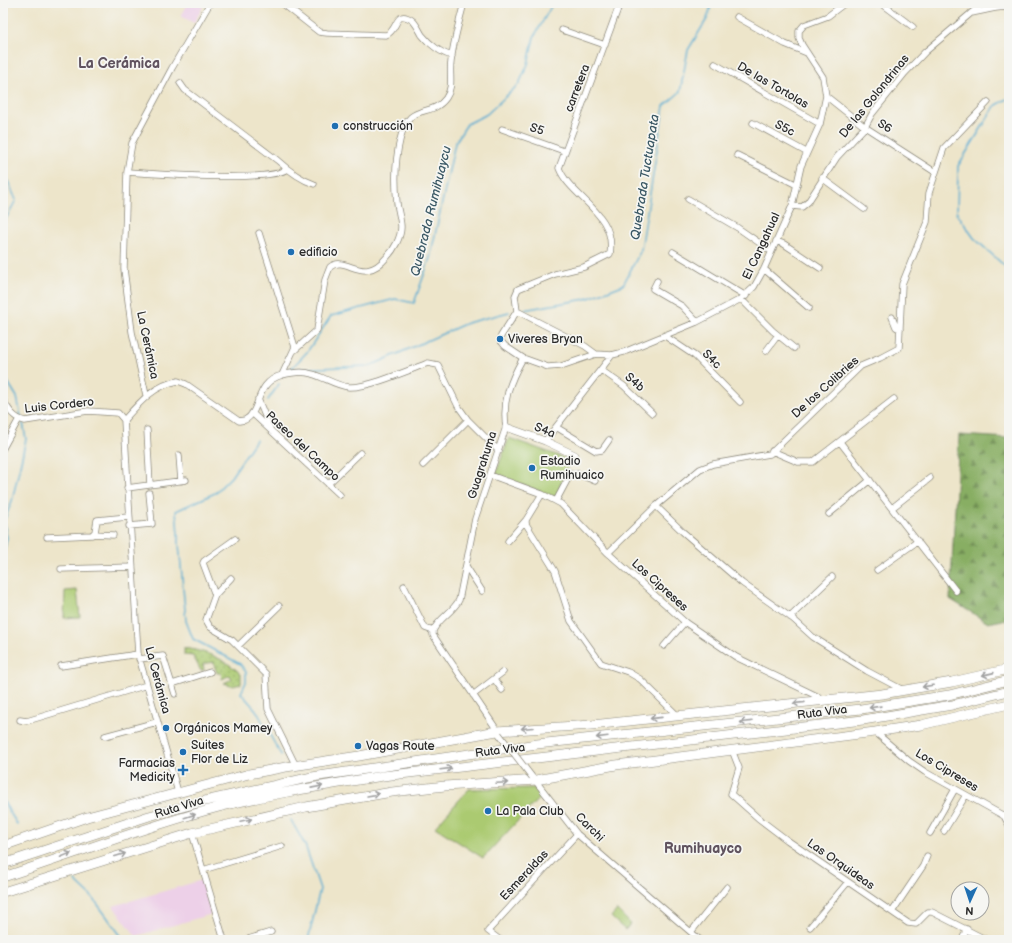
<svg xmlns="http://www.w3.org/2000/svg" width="1012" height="943" font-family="'Balsamiq Sans',sans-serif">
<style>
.built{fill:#edd0e8}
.grass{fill:#abca71;stroke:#6b7a4e}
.forest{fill:url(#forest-firs);stroke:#5a6c47}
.park{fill:url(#park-dots);stroke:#6b7a4e}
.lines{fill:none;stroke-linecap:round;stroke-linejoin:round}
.stream{stroke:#56acd2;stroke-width:1.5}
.minor-casing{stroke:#8c887a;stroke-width:7}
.tertiary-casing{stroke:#8c887a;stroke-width:8}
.primary-casing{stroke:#8c887a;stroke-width:10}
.trunk-casing{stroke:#8c887a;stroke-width:10}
.minor{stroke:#fff;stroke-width:5.5}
.tertiary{stroke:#fff;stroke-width:7}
.primary{stroke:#fff;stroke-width:9}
.trunk{stroke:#fff;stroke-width:9}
.minor-bridge-casing{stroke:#8c887a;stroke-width:7;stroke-linecap:butt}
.minor-bridge{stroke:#fff;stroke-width:5.5}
.oneway{stroke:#a0a0a0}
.poi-dot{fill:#1f6fb2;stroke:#f6f6f2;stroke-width:1.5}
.labels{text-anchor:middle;stroke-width:3.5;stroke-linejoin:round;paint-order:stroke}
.street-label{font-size:12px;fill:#2b2b2b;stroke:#f6f6f2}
.poi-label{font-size:12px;fill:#2b2b2b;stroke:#f6f6f2;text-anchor:start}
.water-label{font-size:13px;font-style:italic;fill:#3a5865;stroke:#f6f6f2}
.quarter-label{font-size:14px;font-weight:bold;fill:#60535f;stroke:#f6f6f2}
</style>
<defs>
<pattern id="forest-firs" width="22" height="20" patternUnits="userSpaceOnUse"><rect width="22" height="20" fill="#88ae63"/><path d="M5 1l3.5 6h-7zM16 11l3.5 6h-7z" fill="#6f8e52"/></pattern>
<pattern id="park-dots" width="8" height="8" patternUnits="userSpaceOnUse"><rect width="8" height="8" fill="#abca71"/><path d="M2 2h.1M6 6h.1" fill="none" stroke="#8ba45d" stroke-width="1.8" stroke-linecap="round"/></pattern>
</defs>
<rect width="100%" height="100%" fill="#f6f6f2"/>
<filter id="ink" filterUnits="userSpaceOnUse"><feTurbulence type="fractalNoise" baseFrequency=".025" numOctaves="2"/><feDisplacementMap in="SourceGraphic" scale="8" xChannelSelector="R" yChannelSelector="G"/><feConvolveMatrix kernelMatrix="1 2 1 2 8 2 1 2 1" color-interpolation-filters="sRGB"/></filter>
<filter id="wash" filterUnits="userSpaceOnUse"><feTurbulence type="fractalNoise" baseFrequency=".012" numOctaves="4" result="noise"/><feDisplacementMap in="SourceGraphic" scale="16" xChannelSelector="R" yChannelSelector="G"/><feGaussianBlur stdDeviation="0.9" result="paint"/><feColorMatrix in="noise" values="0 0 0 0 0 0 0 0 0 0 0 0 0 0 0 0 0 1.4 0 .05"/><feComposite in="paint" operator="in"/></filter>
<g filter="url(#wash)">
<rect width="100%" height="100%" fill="#ede5ca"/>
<path class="built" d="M188,3H205L194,23L181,16Z
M202,880L212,914L136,936L113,906Z"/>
<path class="grass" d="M509,438L570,460L556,497L495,475Z
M77,590L80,617L64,618L65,591Z
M537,788L542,795L483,858L435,827L469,789Z
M617,910L631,924L625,930L611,917Z"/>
<path class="forest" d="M959,435L1009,438V622L1003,620L988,623L950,599Z"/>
<path class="park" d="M184,648C206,651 225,659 241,674V684L233,686L224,683L232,679L230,675L222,679L221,673H217L213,662L203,664L204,670L201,671L193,656L184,655Z"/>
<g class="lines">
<path class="stream" d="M3,46V58
M1009,98L995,106L958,166L957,214L974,238L1009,270
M3,170L16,200L3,224
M523,310L586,299L623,285L641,250L664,106L680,92L688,50L707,19L712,3
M291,369L370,366L467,323L509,312
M289,371L307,352L331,316L395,299L414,303L430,258L455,143L467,124L487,114L519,84L528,64L534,37L553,3
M3,374L17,397L21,417
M268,400L279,384
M256,440L231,477L215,493L176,511L186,621L193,639L240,664L246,672V682L241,693L256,710L281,755
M3,557L7,538L4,521L12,501L26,439L23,423
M3,801L17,824
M291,820L305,845L320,889L308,940
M75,881L93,898L124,940"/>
</g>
</g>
<g filter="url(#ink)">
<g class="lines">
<g class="minor-casing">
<path id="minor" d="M282,3L319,32L327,33L386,35C396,31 395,19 402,17C405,16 411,19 413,21C417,25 419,30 422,35C429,44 441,53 452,56
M620,3L559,168C570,197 617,213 610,254L584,267L555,274L518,289L515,296L517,311L501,336L500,340L505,346L523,358L548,367L561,366L596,354L612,355L624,352L697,322L741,299L754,287L764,269L792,206L801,166L820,124L826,96L823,77L802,45L799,38V31L804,25L828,16L845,3
M881,3L913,27
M971,13C982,12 1000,5 1009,8
M737,17L785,44L807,53
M562,30L605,45
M715,64L820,124
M180,83L185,90L277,160C288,170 299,179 314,184
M826,96L865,127L935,172
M753,123L806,152
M502,129L564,151
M737,155L797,185
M127,172C155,174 270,183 287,169
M822,178L864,209
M688,199L738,228L771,251
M792,206L802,207L808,202L837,157L865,127L872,114L905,73L925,52L983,3
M259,233L295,347L282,375
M776,241L784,244L820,268
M673,252L746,296
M764,269L809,308
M657,281L653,289L682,306L697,322
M741,299L773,331L794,348
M517,311L585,346L596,354
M892,317L896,327L900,329
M665,336L695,356L740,402
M295,350L317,330L325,280L330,267C347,254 362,287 387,257C394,250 401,237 401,227C401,220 398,211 397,203C395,183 395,160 400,140C409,99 430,120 446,98C454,86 449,75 451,62C453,43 459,22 464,3
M766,351L778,335
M601,370L624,386L652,413
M146,395L132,332L124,269L127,172L132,143L172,68L210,3
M258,399L270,428
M3,400C9,410 13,418 25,421L88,411L118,413L124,420
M252,413L340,495
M556,427L596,451L602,450L609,440
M147,430L150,485
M545,441L612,355
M840,442L956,591
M3,448L19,419
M772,451L798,462H813L894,399
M179,455L181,481
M423,465L468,420
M490,475L542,494L561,504L608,553L686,623L736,657L823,699
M328,484L360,453
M127,488L186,480
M542,494L526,520V524L555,571L571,621L601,663L628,672L640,679L678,716
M556,501L571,473H576L595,481
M656,506L683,532L742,583L793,619L813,637L867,671L903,690
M892,508L930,478
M829,514L870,480
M129,526L152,524L149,493
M93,534L113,535
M47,537L92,535L95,532L97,520L128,517
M508,541L525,521L526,523
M608,553L656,506L700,469L713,464L770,454L861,366L880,358L899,348L902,284L927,222L929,193L944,148L988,102
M466,566L482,591
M61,569L132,567
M877,570L918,541
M231,578L215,595L206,620L210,627L232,640L266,674L268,709L294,762L297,765
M404,586L425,628L433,631
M215,595L203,563L204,561L235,539
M790,617L832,577
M433,631C438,619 453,612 459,600L475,519L506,427C502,401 510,381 523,358
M433,631V635L441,647L499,733
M238,646L279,606
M664,646L685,622
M139,659L163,656L175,694
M61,666L138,654
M494,679L502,690
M172,684L210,672
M473,695L503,672
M20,720L27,721L147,685
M875,732L909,761L925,772L1004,816L1009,825
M105,736L157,722
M732,750L739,768L731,794L758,818L787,840L908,923L916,924L928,912H932L987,940
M534,779L577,834L700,940
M178,792L138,654L124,420C139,403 154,385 178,381L186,384L239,421L245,420C262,411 254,383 282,375C290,373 304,371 312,374C324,377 336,386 349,387C368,388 409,370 428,363L438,365L458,406L468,420L499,451
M944,831L966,795
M192,833L224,940
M930,833L955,789
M203,870L282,846
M892,912L923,866L927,856
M810,927L848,882
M691,932L727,887
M245,940L271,932
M500,940L488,931L577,834
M962,940L967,929"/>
</g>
<g class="tertiary-casing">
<path id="tertiary" d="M506,427L545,441L575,455"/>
</g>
<g class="primary-casing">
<path id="primary" d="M3,846L87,817L249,774L286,767L359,756L497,731L592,725L882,694L952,682L1009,669
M3,892L192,833L306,807L392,792L445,786L536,780L616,765L875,732L921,725L1009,704"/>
</g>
<g class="trunk-casing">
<path id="trunk" d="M3,864L149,816L205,801L312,777L537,744L861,709L949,695L1009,680
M3,877C75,854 146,826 219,807C273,793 328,785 383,776L863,720L952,705L1009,691"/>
</g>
<use href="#minor" class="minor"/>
<use href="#tertiary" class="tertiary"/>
<use href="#primary" class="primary"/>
<use href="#trunk" class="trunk"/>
<g class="minor-bridge-casing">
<path id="minor-bridge" d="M499,734L532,777"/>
</g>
<use href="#minor-bridge" class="minor-bridge"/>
</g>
<defs><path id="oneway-shaft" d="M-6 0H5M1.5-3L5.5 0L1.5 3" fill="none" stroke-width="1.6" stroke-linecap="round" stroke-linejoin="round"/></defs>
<g class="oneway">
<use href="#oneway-shaft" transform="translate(988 674) rotate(167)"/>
<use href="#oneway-shaft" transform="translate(928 686) rotate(170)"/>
<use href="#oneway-shaft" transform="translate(799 703) rotate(174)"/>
<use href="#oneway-shaft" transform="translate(875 707) rotate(172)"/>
<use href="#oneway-shaft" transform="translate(656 718) rotate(174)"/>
<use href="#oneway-shaft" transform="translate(746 722) rotate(174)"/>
<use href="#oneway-shaft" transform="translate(527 728) rotate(175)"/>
<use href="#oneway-shaft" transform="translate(602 737) rotate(173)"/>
<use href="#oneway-shaft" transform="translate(446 769) rotate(-7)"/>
<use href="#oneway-shaft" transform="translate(502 783) rotate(-3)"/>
<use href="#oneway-shaft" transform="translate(317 787) rotate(-11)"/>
<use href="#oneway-shaft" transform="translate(373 795) rotate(-10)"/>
<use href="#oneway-shaft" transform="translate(190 816) rotate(-17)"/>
<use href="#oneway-shaft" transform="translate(246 820) rotate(-12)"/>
<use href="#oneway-shaft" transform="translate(66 855) rotate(-22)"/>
<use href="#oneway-shaft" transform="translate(120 855) rotate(-17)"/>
</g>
</g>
<g class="poi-dot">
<circle cx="335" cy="126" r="4"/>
<circle cx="291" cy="252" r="4"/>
<circle cx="500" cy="339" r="4"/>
<circle cx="532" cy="468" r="4"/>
<circle cx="166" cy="728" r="4"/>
<circle cx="358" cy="746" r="4"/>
<circle cx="183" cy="752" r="4"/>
<path d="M181 764h4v4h4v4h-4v4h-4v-4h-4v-4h4z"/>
<circle cx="488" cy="811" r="4"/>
</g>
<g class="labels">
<g class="street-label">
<text transform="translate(773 85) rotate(30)" y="4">De las Tortolas</text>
<text transform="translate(577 88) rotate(-69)" y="4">carretera</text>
<text transform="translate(874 96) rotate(-51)" y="4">De las Golondrinas</text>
<text transform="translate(885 126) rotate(32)" y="4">S6</text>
<text transform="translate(785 128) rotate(28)" y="4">S5c</text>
<text transform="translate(537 129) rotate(19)" y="4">S5</text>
<text transform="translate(761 246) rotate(-65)" y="4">El Cangahual</text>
<text transform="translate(148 345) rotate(78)" y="4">La Cerámica</text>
<text transform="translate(712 359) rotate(46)" y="4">S4c</text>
<text transform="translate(635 382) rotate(41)" y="4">S4b</text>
<text transform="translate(825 387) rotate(-42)" y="4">De los Colibries</text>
<text transform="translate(59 405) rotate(-6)" y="4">Luis Cordero</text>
<text transform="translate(545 430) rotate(22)" y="4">S4a</text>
<text transform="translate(303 446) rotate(43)" y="4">Paseo del Campo</text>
<text transform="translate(482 465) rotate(-72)" y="4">Guagrahuma</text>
<text transform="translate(660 585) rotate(42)" y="4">Los Cipreses</text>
<text transform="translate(158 680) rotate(75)" y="4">La Cerámica</text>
<text transform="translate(822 712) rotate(-7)" y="4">Ruta Viva</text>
<text transform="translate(500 750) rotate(-7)" y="4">Ruta Viva</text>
<text transform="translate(947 770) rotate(31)" y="4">Los Cipreses</text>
<text transform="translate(179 807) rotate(-17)" y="4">Ruta Viva</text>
<text transform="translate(590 827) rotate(45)" y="4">Carchi</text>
<text transform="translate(841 864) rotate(35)" y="4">Las Orquideas</text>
<text transform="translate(524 875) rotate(-47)" y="4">Esmeraldas</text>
</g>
<g class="poi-label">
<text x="343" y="130">construcción</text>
<text x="299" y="256">edificio</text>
<text x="508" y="343">Viveres Bryan</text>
<text x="540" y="465">Estadio<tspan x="540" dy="14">Rumihuaico</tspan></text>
<text x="174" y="732">Orgánicos Mamey</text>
<text x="191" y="749">Suites<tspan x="191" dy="14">Flor de Liz</tspan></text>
<text x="366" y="750">Vagas Route</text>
<text x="175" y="767" text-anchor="end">Farmacias<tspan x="175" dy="14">Medicity</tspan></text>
<text x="496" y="815">La Pala Club</text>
</g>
<g class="water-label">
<text transform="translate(644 177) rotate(-81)" y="5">Quebrada Tuctuapata</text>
<text transform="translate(430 211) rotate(-76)" y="5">Quebrada Rumihuaycu</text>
</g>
<g class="quarter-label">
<text x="119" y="68">La Cerámica</text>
<text x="703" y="853">Rumihuayco</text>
</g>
</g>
<rect width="1012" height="943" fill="none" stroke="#f6f6f2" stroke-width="16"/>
<g transform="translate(970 901) rotate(183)"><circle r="19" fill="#f6f6f2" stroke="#a5a5a2"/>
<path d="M0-3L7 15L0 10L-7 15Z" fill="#1f6fb2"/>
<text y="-6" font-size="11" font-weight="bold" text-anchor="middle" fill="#2b2b2b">N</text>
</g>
</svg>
